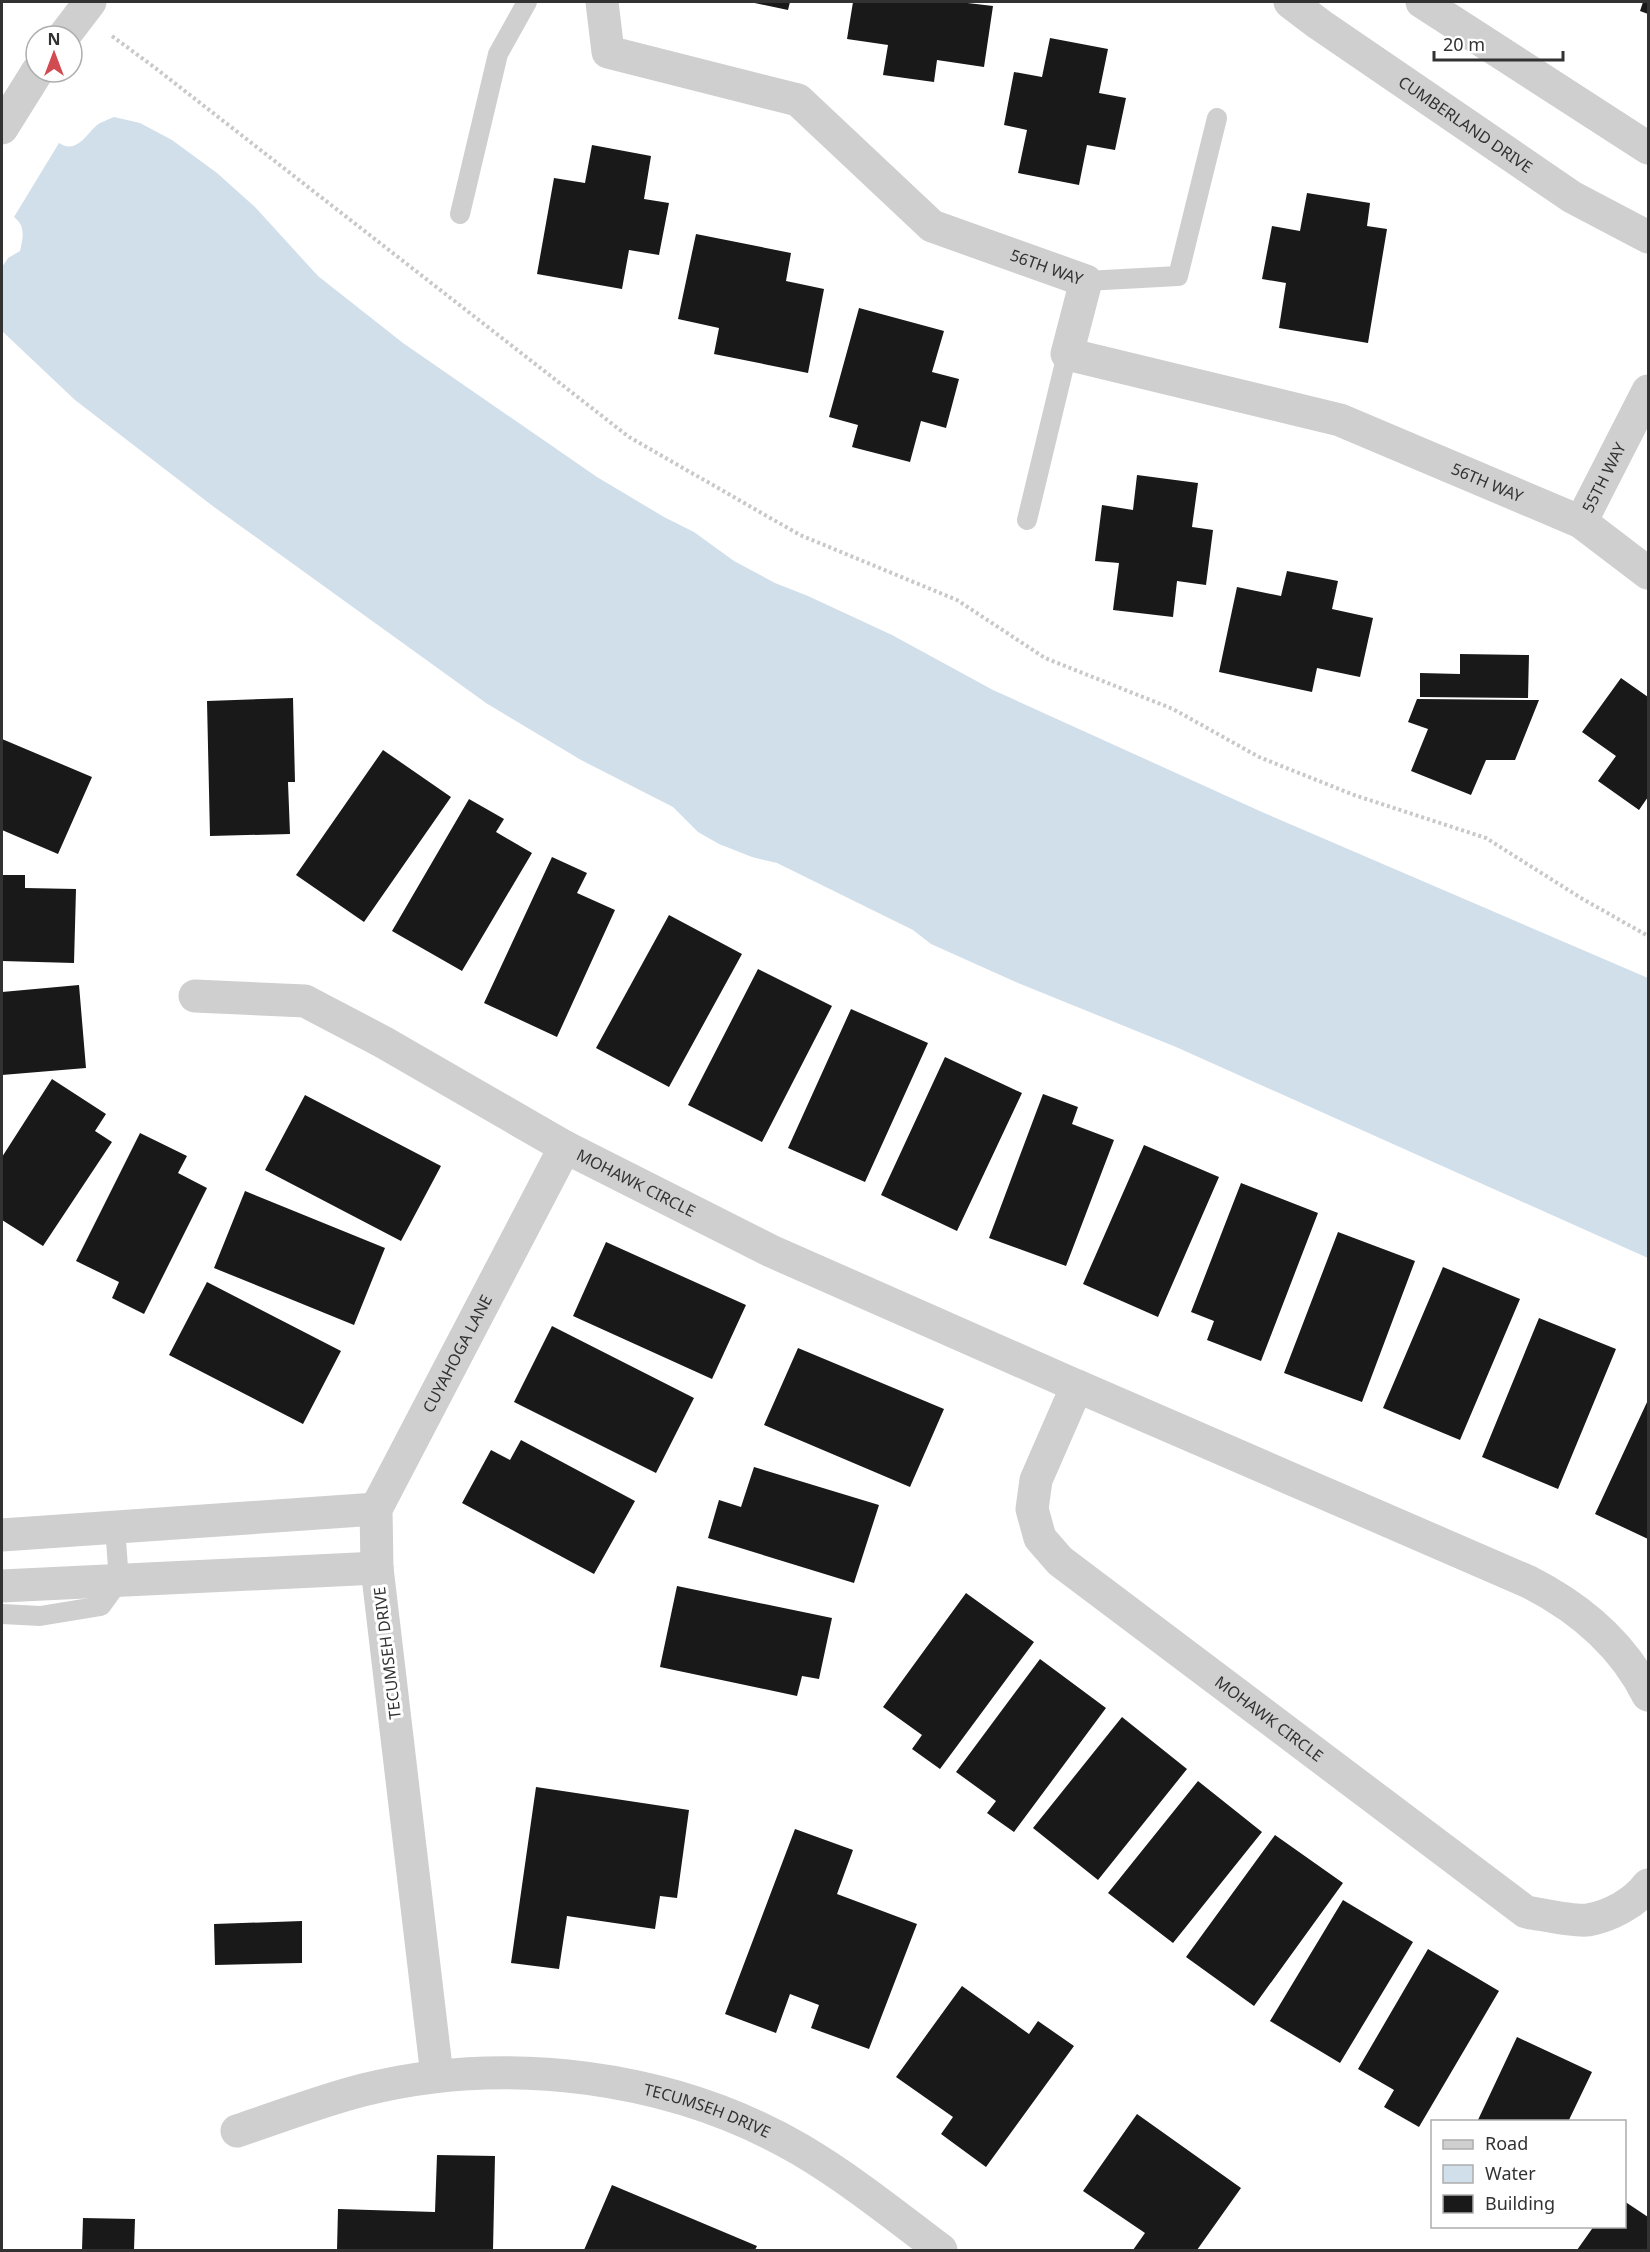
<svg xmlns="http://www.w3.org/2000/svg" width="1650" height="2252" font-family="'Noto Sans',sans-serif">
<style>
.water{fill:#d1dfea}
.building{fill:#191919}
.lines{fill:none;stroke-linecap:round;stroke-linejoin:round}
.path{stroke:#c9c9c9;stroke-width:4;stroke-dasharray:3 3;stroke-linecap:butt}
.service{stroke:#cfcfcf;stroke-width:20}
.minor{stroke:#cfcfcf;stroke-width:33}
.tertiary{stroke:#cfcfcf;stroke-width:33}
.labels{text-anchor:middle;stroke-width:6;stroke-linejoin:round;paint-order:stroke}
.street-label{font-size:16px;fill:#323232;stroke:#fff}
</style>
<rect width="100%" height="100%" fill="#fff"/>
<path class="water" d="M114,117L140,123L172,140L217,173L255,207L318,276L403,343L597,477L664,517L694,532L734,561L775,583L808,596L892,635L993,690L1262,812L1648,978V1258L1176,1047L1018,983L931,944L913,930L777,863L752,857L719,844L698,832L673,807L581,760L486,703L214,507L75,400L2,331V267L8,258L20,251C23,238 26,226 14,217L59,143C76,154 85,136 96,126C100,122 108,120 114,117Z"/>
<path class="building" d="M750,2H790L788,10Z
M853,2H959L993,6L984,67L937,60L934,82L883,75L888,45L847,39Z
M1643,2H1648V14L1640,11Z
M1050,38L1108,49L1099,93L1126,98L1115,150L1087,145L1079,185L1018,173L1027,130L1004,125L1014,72L1042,77Z
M592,145L651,156L644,199L669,203L659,255L629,250L622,289L537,274L554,178L585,183Z
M1307,193L1370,203L1367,226L1387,229L1368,343L1279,328L1286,283L1262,279L1272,226L1300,231Z
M696,234L791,253L786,281L824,289L808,373L714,354L719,328L678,319Z
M859,308L944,331L932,372L959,379L946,428L921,421L910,462L852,447L858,425L829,417Z
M1137,475L1198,483L1192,527L1213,530L1206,585L1177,581L1173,617L1113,610L1119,563L1095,561L1102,505L1133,510Z
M1287,571L1338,581L1332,609L1373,618L1360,677L1317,668L1312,692L1219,672L1237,587L1281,596Z
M1460,654L1529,655L1528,698L1420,697V673L1460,674Z
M1621,678L1648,697V797L1639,810L1598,781L1616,756L1582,732Z
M293,698L295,782H288L290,834L210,836L207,701Z
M1417,699L1539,700L1515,760H1486L1471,795L1411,771L1428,729L1408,722Z
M2,739L92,777L58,854L2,830Z
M383,750L451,797L364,922L296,875Z
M469,799L504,819L496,832L532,853L462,971L392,931Z
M552,857L587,873L577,893L615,910L557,1037L484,1003Z
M2,875H25V888L76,889L74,963L2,961Z
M669,915L742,954L669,1087L596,1048Z
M758,969L832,1006L762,1142L688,1105Z
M79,985L86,1068L2,1075V992Z
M851,1009L928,1043L865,1182L788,1148Z
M945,1057L1022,1093L957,1231L881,1195Z
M52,1079L106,1114L95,1131L112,1142L43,1246L2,1220V1157Z
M1043,1094L1078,1107L1072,1124L1114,1140L1066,1266L989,1238Z
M305,1095L441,1166L401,1241L265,1170Z
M140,1133L187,1156L178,1173L207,1188L144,1314L112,1298L119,1282L76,1261Z
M1144,1145L1219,1177L1158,1317L1083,1284Z
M1241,1183L1318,1213L1261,1361L1207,1340L1214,1321L1191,1312Z
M245,1191L385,1248L354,1325L214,1268Z
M1338,1232L1415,1261L1362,1402L1284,1373Z
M606,1242L746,1305L712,1379L573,1316Z
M1443,1267L1520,1299L1460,1440L1383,1408Z
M207,1282L341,1351L303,1424L169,1355Z
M1539,1318L1616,1349L1558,1489L1482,1457Z
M552,1326L694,1398L656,1473L514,1402Z
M798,1348L944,1409L910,1487L764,1425Z
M1648,1400V1539L1595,1514Z
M521,1440L635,1501L594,1574L462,1503L491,1450L510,1460Z
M754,1467L879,1505L854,1583L708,1538L719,1500L741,1507Z
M677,1586L832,1618L819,1679L802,1676L797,1696L660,1667Z
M966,1593L1034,1642L940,1769L912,1749L922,1735L883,1707Z
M1040,1659L1106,1708L1014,1832L987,1813L996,1801L956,1772Z
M1122,1717L1187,1769L1098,1880L1033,1828Z
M1198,1781L1262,1832L1173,1943L1108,1893Z
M536,1787L689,1810L677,1898L660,1896L655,1929L567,1916L559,1969L511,1963Z
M795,1829L853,1850L837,1894L917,1924L869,2049L811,2028L819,2005L790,1994L776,2033L725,2014Z
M1275,1835L1343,1883L1254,2006L1186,1957Z
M1343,1900L1413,1942L1340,2063L1270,2021Z
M302,1921V1963L215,1965L214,1924Z
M1428,1949L1499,1991L1419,2127L1384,2107L1394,2090L1358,2069Z
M962,1986L1029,2034L1038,2021L1074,2046L986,2167L941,2134L953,2117L896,2077Z
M1517,2037L1592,2072L1568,2122H1477Z
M1137,2114L1241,2188L1197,2250H1133L1145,2233L1083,2191Z
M437,2155L495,2156L493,2250H337L338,2209L435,2212Z
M612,2185L757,2246L755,2250H584Z
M1624,2201L1648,2217V2250H1577L1594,2226H1624Z
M83,2218L135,2219L134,2250H82Z"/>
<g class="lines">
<path class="path" d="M112,36L154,67L629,437L800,535L957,600L1045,658L1173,709L1259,757L1354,795L1486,838L1581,898L1648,936"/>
<path class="service" d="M460,214L498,54L527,2
M1086,281L1178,276L1217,118
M1027,520L1067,354
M2,1614L40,1616L101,1606L119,1581L115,1527"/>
<g class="minor">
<path id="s1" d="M602,2L608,52L798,100L932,226L1086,281L1067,354L1340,420L1581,522L1648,573"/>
<path id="s2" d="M1581,522L1648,391"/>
<path id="s3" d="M195,996L305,1001L383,1042L565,1147L771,1251L1077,1386"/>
<path d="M2,1535L376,1509"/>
<path d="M2,1586L377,1568"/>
<path id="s4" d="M1648,1695C1622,1643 1580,1608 1529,1582L1077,1386L1036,1480L1032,1509L1040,1538L1060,1561L1526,1912C1541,1914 1574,1922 1588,1920C1610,1916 1635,1903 1648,1885"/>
<path id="s5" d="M437,2076L377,1568L376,1509L565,1147"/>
<path id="s6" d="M237,2131C279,2117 320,2101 363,2090C506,2054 673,2075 801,2150C850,2179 896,2216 941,2250"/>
</g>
<g class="tertiary">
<path id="s7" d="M1290,2L1319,24L1572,197L1648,237"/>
<path d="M1422,2L1648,148"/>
<path d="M64,36L90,2"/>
<path d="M2,128L37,72"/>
</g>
</g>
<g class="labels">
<g class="street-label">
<text dy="6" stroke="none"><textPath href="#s7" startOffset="214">CUMBERLAND DRIVE</textPath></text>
<text dy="6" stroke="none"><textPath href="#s1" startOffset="552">56TH WAY</textPath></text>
<text dy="6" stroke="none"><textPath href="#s2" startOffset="50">55TH WAY</textPath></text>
<text dy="6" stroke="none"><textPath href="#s1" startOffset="1110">56TH WAY</textPath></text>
<text dy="6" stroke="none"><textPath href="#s3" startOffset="488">MOHAWK CIRCLE</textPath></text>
<text dy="6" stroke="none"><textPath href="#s5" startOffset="746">CUYAHOGA LANE</textPath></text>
<text transform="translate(387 1653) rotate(-97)" y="6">TECUMSEH DRIVE</text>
<text dy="6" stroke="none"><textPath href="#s4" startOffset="1114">MOHAWK CIRCLE</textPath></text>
<text dy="6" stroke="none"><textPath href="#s6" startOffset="483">TECUMSEH DRIVE</textPath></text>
</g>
</g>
<rect width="1650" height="2252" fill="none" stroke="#323232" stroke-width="6"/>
<rect x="1431" y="2120" width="195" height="108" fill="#ffffff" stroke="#adadad" stroke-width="1.5"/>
<rect x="1443" y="2140" width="30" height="9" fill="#cfcfcf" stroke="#adadad" stroke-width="1.5"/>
<text x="1485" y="2150" font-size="18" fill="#323232">Road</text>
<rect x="1443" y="2165" width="30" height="18" fill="#d1dfea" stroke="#adadad" stroke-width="1.5"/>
<text x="1485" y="2180" font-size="18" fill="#323232">Water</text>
<rect x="1443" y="2195" width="30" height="18" fill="#191919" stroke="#adadad" stroke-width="1.5"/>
<text x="1485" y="2210" font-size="18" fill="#323232">Building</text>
<g transform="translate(54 54)"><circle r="28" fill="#ffffff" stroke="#adadad" stroke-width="1.5"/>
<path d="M0-4.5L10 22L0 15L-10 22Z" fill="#d14b51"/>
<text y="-9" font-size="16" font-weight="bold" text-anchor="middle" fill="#323232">N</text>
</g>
<path d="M1434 51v9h129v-9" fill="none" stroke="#323232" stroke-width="3"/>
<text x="1443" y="51" font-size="18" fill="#323232" stroke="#ffffff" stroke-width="4.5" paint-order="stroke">20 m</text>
</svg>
